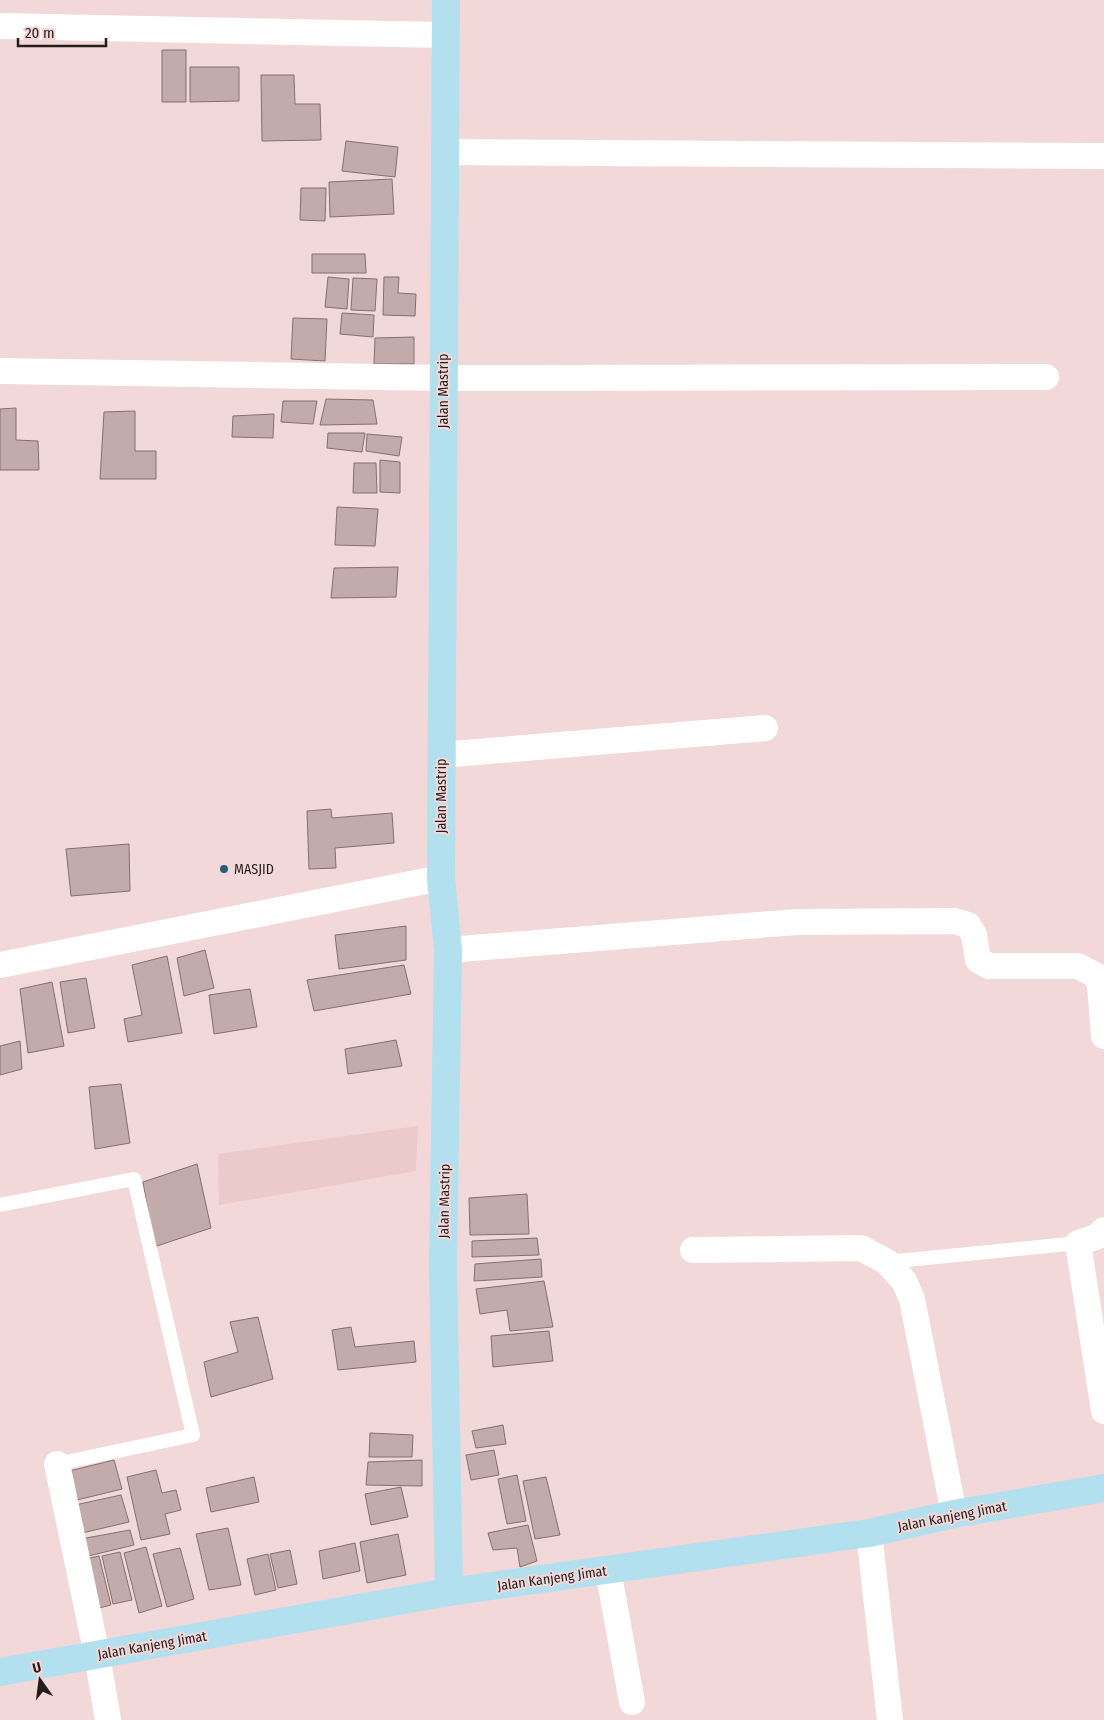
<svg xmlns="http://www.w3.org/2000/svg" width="1104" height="1720" font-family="'Fira Sans Condensed',sans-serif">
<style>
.built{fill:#ecc9ca}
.building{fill:#c4abab;stroke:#866f6f}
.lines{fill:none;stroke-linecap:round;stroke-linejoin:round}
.service{stroke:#fff;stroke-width:14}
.minor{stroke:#fff;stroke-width:26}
.secondary{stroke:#b3e0ef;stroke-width:28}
.poi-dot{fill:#265f78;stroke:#f2d8d8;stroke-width:2}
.labels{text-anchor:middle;stroke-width:4;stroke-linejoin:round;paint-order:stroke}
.street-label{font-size:14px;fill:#261c1d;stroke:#f2d8d8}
.poi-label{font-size:14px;fill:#261c1d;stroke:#f2d8d8;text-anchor:start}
</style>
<rect width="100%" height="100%" fill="#f2d8d8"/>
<path class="built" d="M418,1126L416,1171L219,1205L218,1154Z"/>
<path class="building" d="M162,50H186V102H162Z
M190,67H239V101L190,102Z
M261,75H294L295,104H320L321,140L262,141Z
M346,141L398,147L395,177L342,171Z
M392,179L394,214L330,217L329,182Z
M301,188H326L325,221L300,220Z
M312,254H365L366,273H312Z
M328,277L349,279L347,309L325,307Z
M384,277H399L398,293L416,294L415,316L383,315Z
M353,278L377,279L375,311L351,310Z
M342,313L374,315L373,337L340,334Z
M293,318L327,319L325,361L291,359Z
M414,337V364H374L375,338Z
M326,399L373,400L377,424L320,425Z
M283,401H317L313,424L281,422Z
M16,408V440L38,441L39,470H0V409Z
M135,411V451H156V479H100L104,412Z
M274,414L273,438L232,437L233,416Z
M328,433H365L362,452L327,448Z
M367,434L402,437L399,456L366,451Z
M380,460L400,462V493L380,492Z
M354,463H376L377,493H353Z
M337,507L378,509L375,546L335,545Z
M398,567L396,597L331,598L334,568Z
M331,809L332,818L392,813L394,843L335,848L336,868L309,869L307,811Z
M129,844L130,891L71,896L66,849Z
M406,926V960L339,969L335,935Z
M205,950L214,988L184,996L177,958Z
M167,956L182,1033L128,1042L124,1019L142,1015L132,965Z
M404,965L411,994L314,1011L307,980Z
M86,978L95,1028L68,1033L60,982Z
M52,982L64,1046L28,1053L20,989Z
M250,989L257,1027L214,1034L209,995Z
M396,1040L402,1066L348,1074L345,1049Z
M20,1041L22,1069L0,1075V1046Z
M121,1084L130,1143L95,1149L89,1087Z
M197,1164L211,1228L154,1247L143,1182Z
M527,1194L529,1234L470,1235L469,1198Z
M537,1238L539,1255L472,1257V1241Z
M541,1259L542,1277L474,1281L475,1264Z
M544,1281L553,1327L510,1331L507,1310L480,1314L476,1289Z
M258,1317L273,1379L211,1397L204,1362L238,1352L230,1322Z
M351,1327L355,1347L414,1341L416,1362L338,1370L332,1330Z
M549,1331L553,1361L493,1367L491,1336Z
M503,1425L506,1444L476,1448L472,1431Z
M370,1433L413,1435L412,1457H369Z
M494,1450L499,1475L471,1480L466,1455Z
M114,1460L122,1489L73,1501L65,1472Z
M422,1460V1486L366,1485L368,1462Z
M156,1470L162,1493L176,1490L181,1510L165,1514L170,1534L141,1540L127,1477Z
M517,1475L526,1521L507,1524L498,1479Z
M254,1477L259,1502L211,1512L206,1488Z
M546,1477L560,1535L535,1539L523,1481Z
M401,1487L408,1517L371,1525L365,1494Z
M121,1495L129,1522L82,1533L75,1505Z
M528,1525L537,1561L520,1567L517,1548L493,1550L488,1533Z
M228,1528L241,1585L209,1590L196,1534Z
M130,1530L134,1545L80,1558L75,1540Z
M398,1534L406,1575L367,1583L360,1542Z
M355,1543L360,1571L323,1579L319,1551Z
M146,1547L162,1606L139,1613L124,1553Z
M180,1548L194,1599L167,1607L153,1554Z
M290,1550L297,1584L278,1588L270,1554Z
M120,1552L132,1600L113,1604L102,1556Z
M268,1554L276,1590L255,1595L247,1559Z
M99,1556L111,1605L91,1610L80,1560Z"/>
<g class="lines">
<path class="service" d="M0,1205L134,1179L193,1435L57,1464
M887,1262L1078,1243"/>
<path class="minor" d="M0,26L445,35
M445,152L1104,156
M0,371L443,378L1046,377
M441,755L765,728
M448,950L797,922L954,921L968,925L974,935L978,960L989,966H1078L1097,976L1100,985L1104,1036
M0,965L441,878
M1104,1230L1096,1237L1078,1243L1104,1411
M693,1250L861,1248L887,1262L904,1281L912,1299L954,1514
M57,1464L97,1655L108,1720
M869,1533L890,1720
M608,1570L632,1702"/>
<path class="secondary" d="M446,0L441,878L448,950L443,1264L449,1592
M0,1672L449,1592L869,1533L954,1514L1104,1488"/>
</g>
<circle class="poi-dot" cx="224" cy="869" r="5"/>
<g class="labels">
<g class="street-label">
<text transform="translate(443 391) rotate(-90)" y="5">Jalan Mastrip</text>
<text transform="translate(441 796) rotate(-90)" y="5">Jalan Mastrip</text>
<text transform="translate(444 1201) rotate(-89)" y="5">Jalan Mastrip</text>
<text transform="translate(952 1516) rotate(-11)" y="5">Jalan Kanjeng Jimat</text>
<text transform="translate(552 1578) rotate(-8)" y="5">Jalan Kanjeng Jimat</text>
<text transform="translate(152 1645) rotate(-10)" y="5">Jalan Kanjeng Jimat</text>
</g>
<g class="poi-label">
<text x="234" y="874">MASJID</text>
</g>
</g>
<g transform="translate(40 1680) rotate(346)" stroke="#f2d8d8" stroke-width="4" paint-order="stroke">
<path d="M0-4L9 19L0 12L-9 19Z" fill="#261c1d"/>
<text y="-8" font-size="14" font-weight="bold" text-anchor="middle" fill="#261c1d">U</text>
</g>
<path d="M18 38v8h88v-8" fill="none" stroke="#261c1d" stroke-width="2.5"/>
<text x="25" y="38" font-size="15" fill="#261c1d" stroke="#f2d8d8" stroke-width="4" paint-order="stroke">20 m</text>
</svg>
